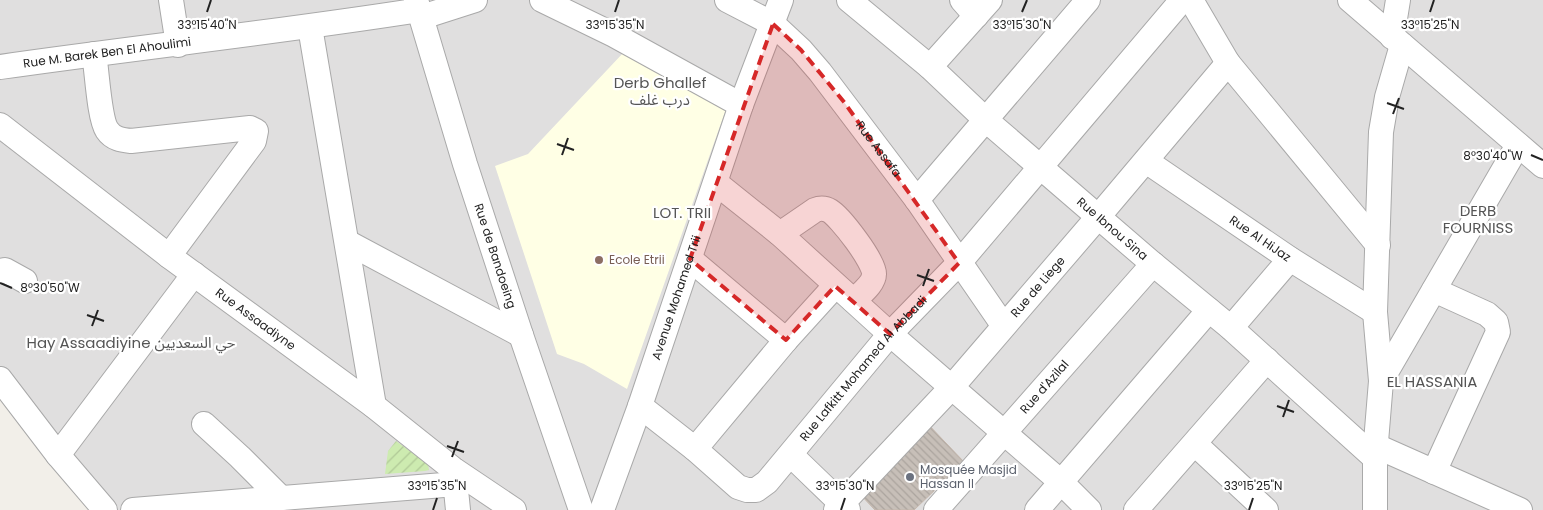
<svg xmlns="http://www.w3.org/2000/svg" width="1543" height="510" font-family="Poppins,'Noto Sans Arabic',sans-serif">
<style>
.residential{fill:#e0dfdf}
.education{fill:#ffffe5}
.garden{fill:url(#garden-furrows)}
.building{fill:url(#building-back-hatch);stroke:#c4b6ab}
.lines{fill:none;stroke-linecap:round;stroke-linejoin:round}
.minor-casing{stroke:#a9a9a9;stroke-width:26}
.minor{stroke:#fff;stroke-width:24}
.marked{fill:#d62828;fill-opacity:0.2;stroke:#d62828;stroke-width:4;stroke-dasharray:10 6;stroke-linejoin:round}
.ticks{fill:none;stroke:#222;stroke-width:2}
.education-dot{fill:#8d6e63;stroke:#fff;stroke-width:2}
.worship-dot{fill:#6b7280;stroke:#fff;stroke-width:2}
.labels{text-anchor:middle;stroke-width:4.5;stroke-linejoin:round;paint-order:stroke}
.street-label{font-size:12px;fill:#222;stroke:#fff}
.education-label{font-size:12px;fill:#785e54;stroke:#fff;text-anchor:start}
.worship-label{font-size:12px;fill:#5b616d;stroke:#fff;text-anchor:start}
.quarter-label{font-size:15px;fill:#555;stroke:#fff}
.ticks-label{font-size:12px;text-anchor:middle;fill:#222;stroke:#fff;stroke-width:4.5;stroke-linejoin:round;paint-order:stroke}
</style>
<defs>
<pattern id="garden-furrows" width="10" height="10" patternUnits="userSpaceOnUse" patternTransform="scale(1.25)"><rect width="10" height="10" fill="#cdebb0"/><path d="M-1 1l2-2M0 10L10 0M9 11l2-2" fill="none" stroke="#b0c997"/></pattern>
<pattern id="building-back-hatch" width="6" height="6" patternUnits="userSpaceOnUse" patternTransform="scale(1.25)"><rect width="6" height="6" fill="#c7bfb8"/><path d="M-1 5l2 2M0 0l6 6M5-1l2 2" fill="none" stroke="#aba49e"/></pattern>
</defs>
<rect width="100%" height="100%" fill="#f2efe9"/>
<path class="residential" d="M0,0H1543V510H98L0,393Z"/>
<path class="education" d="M624,52L726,109L627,389L584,364L557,354L495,166L528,154Z"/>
<path class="garden" d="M396,441L428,464L429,470L425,471L385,474L388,451Z"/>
<path class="building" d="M925,421L964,462L914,510H875L858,492Z"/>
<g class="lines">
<g class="minor-casing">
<g id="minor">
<path d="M171,0L178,45"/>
<path id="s1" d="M416,0L465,164L521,335L581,510"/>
<path d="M542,0L614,35L741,105"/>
<path id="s2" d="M727,0L773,24L801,50L820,72L917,200L1003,325"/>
<path id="s3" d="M849,0L930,67L987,121L1153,264L1231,328L1375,458"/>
<path d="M962,0L976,16"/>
<path d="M1191,0L1228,63L1378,245"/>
<path d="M1350,0L1543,166"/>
<path d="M422,17L475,0"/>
<path d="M310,27L374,406"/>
<path d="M1392,37L1398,0"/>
<path d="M94,54C97,70 99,118 107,130C113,139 122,140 131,141L250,128L256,131L254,141L169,256"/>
<path id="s4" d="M0,67C140,47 280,32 420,10"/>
<path d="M930,67L990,0"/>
<path id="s5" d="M0,125L169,256L374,406L453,469L514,510"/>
<path id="s6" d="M1146,161L1290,259L1375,312"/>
<path d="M716,183L780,234L890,334L1061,482L1089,510"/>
<path d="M917,200L1088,0"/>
<path d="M780,234L815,210C820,208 825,208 830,211C840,217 875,262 874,274C874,284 860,294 854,301"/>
<path d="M347,242L521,335"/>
<path d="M690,259L786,340"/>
<path d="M0,271L5,270L25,281"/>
<path d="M1434,290L1487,314L1496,322L1498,332L1434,472"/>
<path d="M1231,328L1290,259"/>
<path d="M0,379L58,455L105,510"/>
<path d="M1381,381L1518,145"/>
<path id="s7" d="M640,406L695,449L738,487L747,490H756L767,482L890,334L959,263L1182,0"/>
<path d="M204,424L240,457L281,498"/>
<path d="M1195,444L1266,510"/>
<path d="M1376,446L1520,510"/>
<path d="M695,449L786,340L835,286"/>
<path d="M58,455L194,274"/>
<path d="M791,455L848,510"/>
<path d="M454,470L458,510"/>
<path d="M133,510L456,484"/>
<path id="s8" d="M602,510L640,406L741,105L781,0"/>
<path id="s9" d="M836,510L951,388L1098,217L1228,63"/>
<path id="s10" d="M936,510L1153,264"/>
<path d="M1037,510L1209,310"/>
<path d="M1136,510L1267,360"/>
<path d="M1375,510V454L1381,381L1375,312L1381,132L1387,97L1402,45"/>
</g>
</g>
<use href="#minor" class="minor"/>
</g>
<path class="marked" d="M773,24L801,50L844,102L959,263L890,334L835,286L786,340L690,259Z"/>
<path class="ticks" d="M207,12L211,0M615,12L619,0M1022,12L1027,0M1430,12L1434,0M1387,103L1404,109M1393,114L1399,98M557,144L574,150M562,155L568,138M1531,155L1543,160M917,275L934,281M0,283L12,288M923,286L929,269M87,315L104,321M92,326L98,310M1277,406L1294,412M1283,417L1289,400M447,446L464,452M452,457L458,441M433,510L437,498M841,510L845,498M1249,510L1253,498"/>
<circle class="education-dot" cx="599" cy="260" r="5"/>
<circle class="worship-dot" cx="910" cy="477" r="5"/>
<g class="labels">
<g class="street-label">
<text dy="4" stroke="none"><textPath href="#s4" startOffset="108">Rue M. Barek Ben El Ahoulimi</textPath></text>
<text dy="4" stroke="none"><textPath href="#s2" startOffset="216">Rue Assafa</textPath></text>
<text dy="4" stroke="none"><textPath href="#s3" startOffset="349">Rue Ibnou Sina</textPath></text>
<text dy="4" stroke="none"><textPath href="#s6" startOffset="138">Rue Al HiJaz</textPath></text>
<text dy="4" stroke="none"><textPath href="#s1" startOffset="268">Rue de Bandoeing</textPath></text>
<text dy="4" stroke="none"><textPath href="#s9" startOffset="301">Rue de Liege</textPath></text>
<text dy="4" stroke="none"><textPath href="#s8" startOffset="225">Avenue Mohamed Trii</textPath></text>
<text dy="4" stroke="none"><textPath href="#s5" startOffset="321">Rue Assaadiyne</textPath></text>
<text dy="4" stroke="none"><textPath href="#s7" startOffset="308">Rue Lafkitt Mohamed Al Abbadi</textPath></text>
<text dy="4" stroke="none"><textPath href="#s10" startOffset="164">Rue d'Azilal</textPath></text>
</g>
<g class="education-label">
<text x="609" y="264">Ecole Etrii</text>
</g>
<g class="worship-label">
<text x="920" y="474">Mosquée Masjid<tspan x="920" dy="14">Hassan II</tspan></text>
</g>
<g class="quarter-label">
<text x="660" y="88">Derb Ghallef<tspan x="660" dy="17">درب غلف</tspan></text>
<text x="1478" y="216">DERB<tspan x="1478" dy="17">FOURNISS</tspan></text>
<text x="682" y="218">LOT. TRII</text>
<text x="131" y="348">Hay Assaadiyine حي السعديين</text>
<text x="1432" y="387">EL HASSANIA</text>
</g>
</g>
<g class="ticks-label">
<text x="207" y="29">33°15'40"N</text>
<text x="615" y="29">33°15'35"N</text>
<text x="1022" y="29">33°15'30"N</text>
<text x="1430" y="29">33°15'25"N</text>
<text x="1493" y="160">8°30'40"W</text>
<text x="50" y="292">8°30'50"W</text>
<text x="437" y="490">33°15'35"N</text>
<text x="845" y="490">33°15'30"N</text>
<text x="1253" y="490">33°15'25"N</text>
</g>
</svg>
